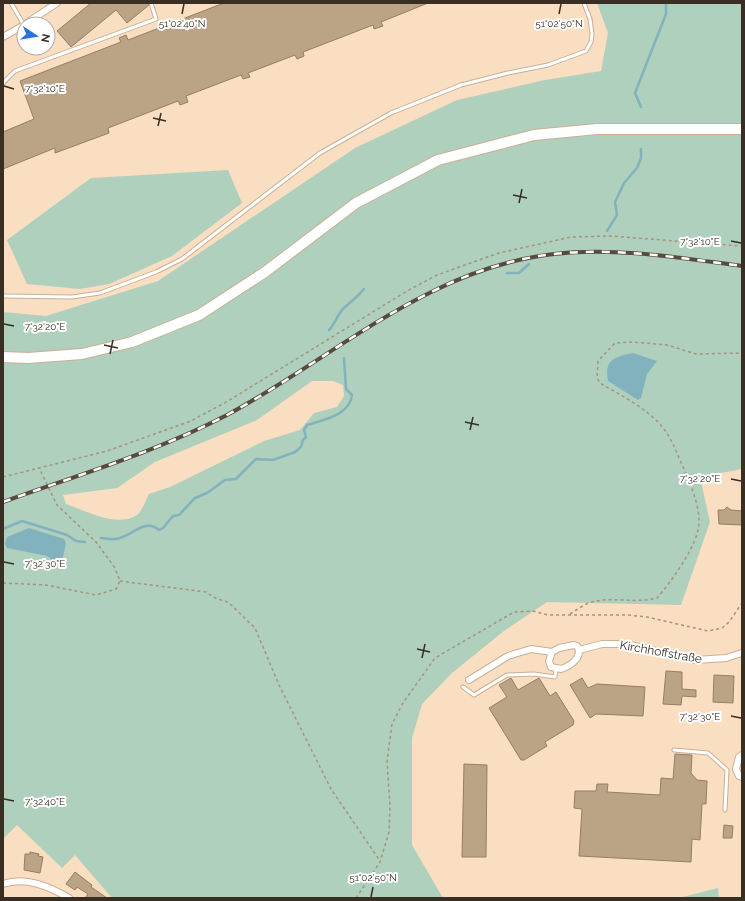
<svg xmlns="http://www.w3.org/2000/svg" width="745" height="901" font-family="Raleway,sans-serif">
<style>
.green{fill:#afd0bc;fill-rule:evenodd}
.water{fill:#82b2bd}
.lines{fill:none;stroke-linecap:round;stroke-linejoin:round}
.stream{stroke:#82b2bd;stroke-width:2.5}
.building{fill:#bba386;stroke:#957e62}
.lane-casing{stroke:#cab094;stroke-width:5}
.street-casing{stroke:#cab094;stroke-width:8}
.primary-casing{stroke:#cab094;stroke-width:12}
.path{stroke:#a6927d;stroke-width:1.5;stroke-dasharray:3 3;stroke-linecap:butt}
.lane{stroke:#fff;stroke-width:3}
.street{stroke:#fff;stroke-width:6}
.primary{stroke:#fff;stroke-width:10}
.rail-casing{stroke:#584b3d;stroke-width:4}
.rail{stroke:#fff;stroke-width:2.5;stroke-dasharray:8;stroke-linecap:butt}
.ticks{fill:none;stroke:#382e23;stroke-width:1.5}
.labels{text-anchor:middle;stroke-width:4;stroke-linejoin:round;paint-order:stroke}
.street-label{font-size:12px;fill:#382e23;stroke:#fff}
.ticks-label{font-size:10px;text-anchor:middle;fill:#382e23;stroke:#fff;stroke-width:4;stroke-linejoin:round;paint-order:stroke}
</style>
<rect width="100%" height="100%" fill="#f9dec1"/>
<path class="green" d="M597,3H742V469L700,477L710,522L681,605L547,602L504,631L452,673L422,704L412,738V845L443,898H112L75,855L62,868L17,825L3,839V312L46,316L158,281L355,148L457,100L545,80L601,71L608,33ZM312,381H333L343,385L344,396L337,407L314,413L300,430L264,441L170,487L149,494C146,500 142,511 137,515C117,528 86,511 66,504L63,495L117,488L155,462L257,420Z
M228,170L242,203L172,256L109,284L80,289L27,284L7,240L91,178Z
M718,888L719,898H679Z"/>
<path class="water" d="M633,353L657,361L647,374L641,398L638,400L608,381C604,359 615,357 633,353Z
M29,528L64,539L66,543L61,566L58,565L47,556L7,548L5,544L7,537Z"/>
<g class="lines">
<path class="stream" d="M641,107L635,93L666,14V3
M607,231L617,215L615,202L624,183L637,168L641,158V149
M507,273H519L529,264
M329,330C335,324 337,315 343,309C351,301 356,299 364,289
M3,529L22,521L67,535L76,541L85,542
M101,538C105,538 110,540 115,539C131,538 144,517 159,530L163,528L173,516L179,515L195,498L207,493L225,480L236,479L256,459L273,460L295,452L301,447L303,440L306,437L304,430L307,425C324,420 350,415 352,395L346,389L344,358"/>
</g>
<path class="building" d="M91,3H148L149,5L127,23L116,10L71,47L57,31Z
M224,3H428L381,22L383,26L374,29L373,25L303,52L304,56L297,59L295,55L248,73L250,77L243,79L241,75L186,96L188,102L180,105L178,101L108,128L109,133L55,153V148L3,169V132L34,119L20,81L121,42L119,38L126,35L128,40Z
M727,507L731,510L742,511V525L719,524L718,510H724Z
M666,671L682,672V689L696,690V697L682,696L681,705L663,704Z
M714,675L734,676L733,703L713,702Z
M511,678L518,690L539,678L550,696L556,692L574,721L573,725L545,742L547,746L524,760H521L489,708L507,697L499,685Z
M582,678L588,688L597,684L645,687L643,716L596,714L590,718L570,685Z
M675,754L692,755L691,773L697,780L707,781L706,804H702L700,840L692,839L691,862L579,856L582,809L574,808L575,791H596L597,784H608L607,792L660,795L661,778L673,779Z
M464,764L487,765L486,857H462Z
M724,825L733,826L732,838H723Z
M30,852L39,854L38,856L43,857L40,873L24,870L25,854H30Z
M75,872L92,885L91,887L107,898H85L88,894L77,887L75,890L66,884Z"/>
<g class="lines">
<g class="lane-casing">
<path id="lane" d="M11,3L24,25
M3,83L15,71L156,19L151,3
M3,296L72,297L100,293L156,272L182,259L320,153L391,113L461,85L508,73L548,65L586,51L591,42L592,34L590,19L584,3
M463,687L474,695L507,675L534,674L555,677L556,669
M674,750L708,753L727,770L725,810"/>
</g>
<g class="street-casing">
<path id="street" d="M25,24L57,3
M3,37L24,25
M574,645L577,646C584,657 570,666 561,669L551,667L549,661L552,652L559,648Z
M579,650L602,644H617L630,645L696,660L726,658L742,653
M469,680L508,656L531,649L552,652
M742,755L739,757L736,769L739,776L742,777
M3,884C26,876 50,887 69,898"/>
</g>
<g class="primary-casing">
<path id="primary" d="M3,357L28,358L82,354L132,342L199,315L265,272L356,203L438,160L534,135L597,129H742"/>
</g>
<path class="path" d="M3,477L107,451L191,421L228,401L407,291L437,275L499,253L571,237L610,236L742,246
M120,581L206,592L217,599L228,602L255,628L279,685L331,789L380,861
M3,583L46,585L96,595L116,589L120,581L115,568L96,542L57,505L39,468
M570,614C577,610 584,604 592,602C613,596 635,604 657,598C671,582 699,544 699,522C699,503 690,483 683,467C676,451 670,434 658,422C641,405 620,395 600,383L597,378L598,361L615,343L632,342L667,345L696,354L742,353
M356,898L380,862L389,832L390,806L387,761L392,724L403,703L435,658L514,612L533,611L548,615H628L647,617L708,631L722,628L729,622L742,603"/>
<use href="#lane" class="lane"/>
<use href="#street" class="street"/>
<use href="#primary" class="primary"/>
<g class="rail-casing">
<path id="rail" d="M3,502C78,475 156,452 227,415C335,357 428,268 554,254C617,247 680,258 742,266"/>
</g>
<use href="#rail" class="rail"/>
</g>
<path class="ticks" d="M182,14L184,4M559,14L561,4M4,86L14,89M153,118L166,121M158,126L161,113M513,195L527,198M519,203L522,189M731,241L741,243M4,324L14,326M104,345L118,348M110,354L113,340M465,422L479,425M470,430L473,417M731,479L741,481M4,562L14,564M417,649L430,652M422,658L425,644M731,716L741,718M4,799L14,801M371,897L373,887"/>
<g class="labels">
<g class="street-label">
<text transform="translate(661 652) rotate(10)" y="4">Kirchhoffstraße</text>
</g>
</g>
<g class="ticks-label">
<text x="182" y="27">51°02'40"N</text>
<text x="559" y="27">51°02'50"N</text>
<text x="45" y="92">7°32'10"E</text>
<text x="700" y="245">7°32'10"E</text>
<text x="45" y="330">7°32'20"E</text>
<text x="700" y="482">7°32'20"E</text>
<text x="45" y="567">7°32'30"E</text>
<text x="700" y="720">7°32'30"E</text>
<text x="45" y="805">7°32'40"E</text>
<text x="373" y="881">51°02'50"N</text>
</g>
<rect width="745" height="901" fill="none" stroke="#382e23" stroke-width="8"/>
<g transform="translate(36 36) rotate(102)"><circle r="19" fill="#ffffff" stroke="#afaba7"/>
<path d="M0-3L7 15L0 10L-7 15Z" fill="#2b72df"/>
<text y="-6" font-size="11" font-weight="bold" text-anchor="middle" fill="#382e23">N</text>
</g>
</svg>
